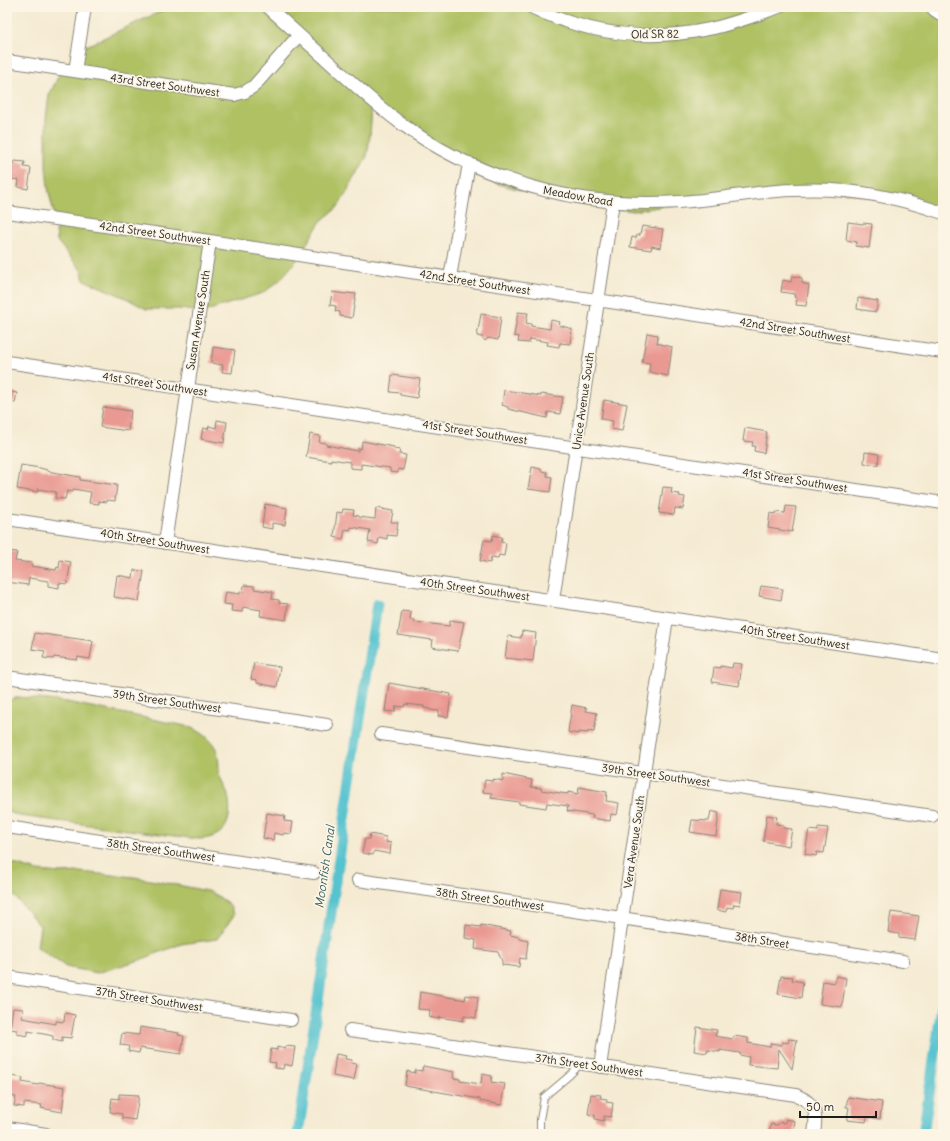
<svg xmlns="http://www.w3.org/2000/svg" width="950" height="1141" font-family="Delius,sans-serif">
<style>
.green{fill:#afc164;stroke:#666e40}
.lines{fill:none;stroke-linecap:round;stroke-linejoin:round}
.canal{stroke:#56c3cf;stroke-width:11}
.building{fill:#e99992}
.service-casing{stroke:#888478;stroke-width:8}
.minor-casing{stroke:#888478;stroke-width:14}
.trunk-casing{stroke:#888478;stroke-width:22}
.service{stroke:#fff;stroke-width:6}
.minor{stroke:#fff;stroke-width:12}
.trunk{stroke:#fff;stroke-width:20}
.labels{text-anchor:middle;stroke-width:3.5;stroke-linejoin:round;paint-order:stroke}
.street-label{font-size:11px;fill:#1c1c1c;stroke:#fcf5e5}
.water-label{font-size:12px;font-style:italic;fill:#335f64;stroke:#fcf5e5}
</style>
<rect width="100%" height="100%" fill="#fcf5e5"/>
<filter id="ink" filterUnits="userSpaceOnUse"><feTurbulence type="fractalNoise" baseFrequency=".025" numOctaves="2"/><feDisplacementMap in="SourceGraphic" scale="8" xChannelSelector="R" yChannelSelector="G"/><feConvolveMatrix kernelMatrix="1 2 1 2 8 2 1 2 1" color-interpolation-filters="sRGB"/></filter>
<filter id="wash" filterUnits="userSpaceOnUse"><feTurbulence type="fractalNoise" baseFrequency=".012" numOctaves="4" result="noise"/><feDisplacementMap in="SourceGraphic" scale="16" xChannelSelector="R" yChannelSelector="G"/><feGaussianBlur stdDeviation="0.9" result="paint"/><feColorMatrix in="noise" values="0 0 0 0 0 0 0 0 0 0 0 0 0 0 0 0 0 1.4 0 .05"/><feComposite in="paint" operator="in"/></filter>
<g filter="url(#wash)">
<rect width="100%" height="100%" fill="#f5ebd3"/>
<path class="green" d="M170,7H927L943,18V217L920,207L829,189L724,196L634,211L551,199L498,184L447,157L372,106L370,136L367,156L346,194L337,208L321,221L296,261L279,281L263,293L203,312L179,309H146L126,298L84,280L81,270L57,241L55,218L48,188L46,167V119L49,95L60,73L84,47Z
M19,697L67,702L186,726C198,730 208,735 215,747C220,756 218,768 220,777C222,782 225,787 227,792C234,817 228,839 198,839L19,816L7,811V701Z
M7,862L38,871L60,873L79,872L134,877L188,887L211,892L229,904L234,915L217,939L181,944L140,960L97,973L66,967L37,947L40,926L16,898L7,890Z"/>
<g class="lines">
<path class="canal" d="M298,1134L377,604
M923,1134L943,1000"/>
</g>
<g id="blocks">
<path class="building" d="M14,161L25,162L24,167L31,168L28,189L18,187L19,180L9,179L10,177H7V164L13,165Z
M848,222L863,224V223L872,224L869,248L856,246L857,242L846,240Z
M642,226L663,229L660,248L652,246L651,250L630,247L632,237L636,238L637,235H640Z
M792,276L802,278V283L809,285L806,306L796,305L797,298L794,297L795,294L781,292L783,280L791,282Z
M332,292L346,294L347,293L356,294L352,318L340,316V312L335,311L336,306L330,305Z
M858,298L878,301L876,312L857,309Z
M518,312L528,313L526,323L531,324V326L550,329L551,320L560,322L559,325L572,329L570,344L560,343L559,347L547,345L548,342L530,339L529,343L518,342L519,337L514,336Z
M481,314L501,317L498,340L488,338L485,341L482,337L477,336Z
M647,333L658,335L657,343L672,347L668,376L649,372L650,363L642,362Z
M213,347L235,350L232,373L222,372L223,365L211,363Z
M392,375L420,379L417,398L400,395V393L390,392Z
M504,390L541,396V394L563,397L560,414L548,412L547,418L508,409V407L502,405Z
M7,391L17,393L15,403L7,402Z
M604,400L627,404L622,431L612,429L613,421L601,419Z
M103,407L131,411L128,431L100,427Z
M217,420L227,422L224,443L201,439L203,428L208,429L209,426L216,428Z
M745,428L767,432L764,453L754,451L755,446H752L753,442L743,441Z
M310,434L320,436L319,442L326,443V445L358,451V448L361,449L362,441L394,447V449L400,450L399,454L406,455L403,470L398,469V473L390,472V468L361,464V469L350,468V462L331,459V461L306,457Z
M865,452L879,454L878,465L864,463Z
M21,465L40,468L47,470V471L80,477V480L117,485L115,501L108,500L107,502L99,501V504L89,503L91,492L73,489V492L67,491L65,499L55,498L56,492L38,489V492L17,489Z
M532,467L541,469V471L547,472V476L552,477L550,492L528,489Z
M663,487L672,488L671,493L680,494L679,496L685,497L683,509L675,508L674,515L659,513Z
M265,504L287,508L285,525L272,523V529L262,527Z
M786,506L796,507L792,532L768,528L770,513L776,514V512L785,513Z
M376,508L393,511L391,522H398L396,536L387,535V539L379,537L378,544L368,542L370,530L351,527L350,530L345,529L343,539L334,537L337,512L342,513L343,509L354,510L353,515L359,516V517L375,519Z
M493,535L502,537L501,542L506,543L504,556L499,555L498,558L491,557L490,563L480,561L484,540L492,541Z
M7,551L17,552L15,561L32,563L31,566L56,570L57,567L59,568L60,560L71,562L67,584L59,583V588L48,586V581L29,578L28,585L7,582Z
M134,570L144,571L139,601L114,597L117,575L133,578Z
M244,585L254,586V589L273,592L272,599L279,600V603L288,604L286,620L260,616L261,610L243,607L242,612L231,611L232,605L224,604L226,592L240,594V591L243,592Z
M761,586L783,589L781,600L759,596Z
M402,611L411,612L410,620H414V622L449,626L450,620L464,622L458,651L432,647L433,640L398,635Z
M522,631L536,633L533,661L505,658L508,636L521,638Z
M35,633L93,641L90,659L78,657L77,660L54,657L53,659L43,658L45,651L32,649Z
M254,663L280,667L277,687L257,683V680L251,679Z
M733,663L742,664L739,686L712,682L714,667L720,668V666L732,668Z
M389,683L451,694L448,717L438,716L439,711L430,710V709L424,708V706L405,704L404,707L396,706L395,712L385,711Z
M572,705L587,708L586,711L597,713L594,732L588,731V733L578,732V734L568,732Z
M503,774L532,780L531,787L541,788V790L560,793L568,794V792L578,794L579,787L607,792L606,801L619,803L617,815L611,814L610,821L592,818L593,815L567,811L568,806L547,803L546,808L519,804V802L491,798L492,793L483,792L485,780L493,781V779L503,781Z
M711,811L719,813L716,836L690,832L692,820L709,821Z
M267,813L285,816L284,821L293,822L291,834L284,833L283,835L274,833L273,840L263,838Z
M767,815L777,817L776,824L783,825V828L792,829L789,846L763,841Z
M818,827L828,828L824,853L817,852L816,856L805,854L809,830L818,831Z
M370,834L386,837V842L391,843L390,854L374,851L373,855L362,853L365,839H369Z
M720,889L742,892L740,905L734,904L733,908L727,907L726,912L717,910Z
M891,912L919,916L915,940L899,938V934L888,932Z
M466,925L481,927V925L511,931L510,935L519,937V939L528,941L526,959L520,958L519,967L502,965V961L498,952L475,949L476,940L465,938Z
M781,976L793,977L792,980L803,982L801,998L778,994Z
M836,976L846,978L842,1007L820,1004L823,981L835,983Z
M420,992L465,1000L466,995L478,997L476,1018L464,1016L463,1021L439,1017V1019L429,1017L430,1010L418,1009Z
M13,1008L23,1009L22,1018L56,1024V1021L64,1022L65,1013L75,1015L71,1038L62,1037V1042L53,1040V1036L49,1035L28,1031V1036L17,1034V1030L10,1029Z
M140,1027L179,1033L178,1035L184,1036L181,1054L140,1048L139,1053L128,1051L129,1046L120,1045L122,1033L139,1035Z
M697,1027L717,1030L715,1036L733,1039L734,1036L748,1038V1043L770,1047L771,1043L782,1045V1042L788,1043L789,1039L797,1040L792,1069L779,1049L777,1068L748,1065L749,1057L740,1055V1053L720,1050V1052L708,1050L707,1053L694,1051Z
M286,1046L295,1047L292,1066L284,1064L283,1069L275,1068L276,1063L269,1062L271,1049L277,1050V1047L285,1049Z
M336,1054L346,1056L345,1059L352,1060L351,1063L357,1064L354,1080L333,1076Z
M423,1066L454,1072L453,1078L460,1079V1081L481,1084L482,1074L492,1076L491,1082L505,1084L501,1105L480,1101V1099L405,1086L407,1071L415,1073V1070L422,1071Z
M12,1076L23,1078L22,1082L38,1085L39,1083L65,1087L62,1112L41,1108L42,1105L24,1103V1107L14,1106L16,1097L9,1096V1092H7V1080L11,1081Z
M119,1094L139,1095L135,1120L122,1118V1114L110,1112L112,1098L119,1099Z
M591,1094L601,1095L600,1098L607,1099L606,1102L613,1103L611,1117L604,1116V1121L595,1119V1115L588,1114Z
M848,1097L882,1102L880,1119L867,1117L866,1122L847,1120L849,1107H846Z
M786,1119L795,1121L793,1134H769L771,1124L777,1125L781,1122L785,1123Z"/>
</g>
</g>
<g filter="url(#ink)">
<use href="#blocks" fill-opacity="0" stroke="#888478" stroke-width="1"/>
<g class="lines">
<g class="service-casing">
<path id="service" d="M540,1134V1120L544,1097L570,1075L576,1069L579,1063"/>
</g>
<g class="minor-casing">
<path id="minor" d="M268,7C295,31 321,55 348,79C365,94 381,109 399,122C479,181 580,209 679,202C717,200 755,191 793,190C844,187 895,196 943,213
M531,7C587,34 648,42 709,29C733,24 756,15 779,7
M7,61L234,95L245,92L254,86L299,35
M75,71L85,7
M7,212L210,241L324,259L943,352
M450,278L469,163
M7,362L943,503
M7,519L943,659
M165,543L210,241
M553,600L613,202
M7,677L327,725
M381,734L932,816
M7,827L314,873
M358,880L595,914L903,961
M7,977L291,1020
M350,1030L796,1095C817,1104 817,1114 814,1134
M600,1067L667,618
M7,1128L46,1134"/>
</g>
<g class="trunk-casing">
<path id="trunk" d="M937,7L943,11"/>
</g>
<use href="#service" class="service"/>
<use href="#minor" class="minor"/>
<use href="#trunk" class="trunk"/>
</g>
</g>
<g class="labels">
<g class="street-label">
<text transform="translate(655 34) rotate(-1)" y="4">Old SR 82</text>
<text transform="translate(165 85) rotate(8)" y="4">43rd Street Southwest</text>
<text transform="translate(578 196) rotate(10)" y="4">Meadow Road</text>
<text transform="translate(155 233) rotate(8)" y="4">42nd Street Southwest</text>
<text transform="translate(475 282) rotate(9)" y="4">42nd Street Southwest</text>
<text transform="translate(198 320) rotate(-81)" y="4">Susan Avenue South</text>
<text transform="translate(795 330) rotate(9)" y="4">42nd Street Southwest</text>
<text transform="translate(155 384) rotate(9)" y="4">41st Street Southwest</text>
<text transform="translate(583 401) rotate(-82)" y="4">Unice Avenue South</text>
<text transform="translate(475 432) rotate(9)" y="4">41st Street Southwest</text>
<text transform="translate(795 480) rotate(9)" y="4">41st Street Southwest</text>
<text transform="translate(155 541) rotate(9)" y="4">40th Street Southwest</text>
<text transform="translate(475 589) rotate(8)" y="4">40th Street Southwest</text>
<text transform="translate(795 637) rotate(9)" y="4">40th Street Southwest</text>
<text transform="translate(167 701) rotate(8)" y="4">39th Street Southwest</text>
<text transform="translate(656 775) rotate(8)" y="4">39th Street Southwest</text>
<text transform="translate(634 842) rotate(-82)" y="4">Vera Avenue South</text>
<text transform="translate(161 850) rotate(8)" y="4">38th Street Southwest</text>
<text transform="translate(490 899) rotate(8)" y="4">38th Street Southwest</text>
<text transform="translate(762 940) rotate(9)" y="4">38th Street</text>
<text transform="translate(149 999) rotate(9)" y="4">37th Street Southwest</text>
<text transform="translate(589 1065) rotate(8)" y="4">37th Street Southwest</text>
</g>
<g class="water-label">
<text transform="translate(325 867) rotate(-82)" y="4">Moonfish Canal</text>
</g>
</g>
<rect width="950" height="1141" fill="none" stroke="#fcf5e5" stroke-width="24"/>
<path d="M800 1111v6h76v-6" fill="none" stroke="#1c1c1c" stroke-width="2"/>
<text x="806" y="1111" font-size="12" fill="#1c1c1c" stroke="#fcf5e5" stroke-width="3" paint-order="stroke">50 m</text>
</svg>
